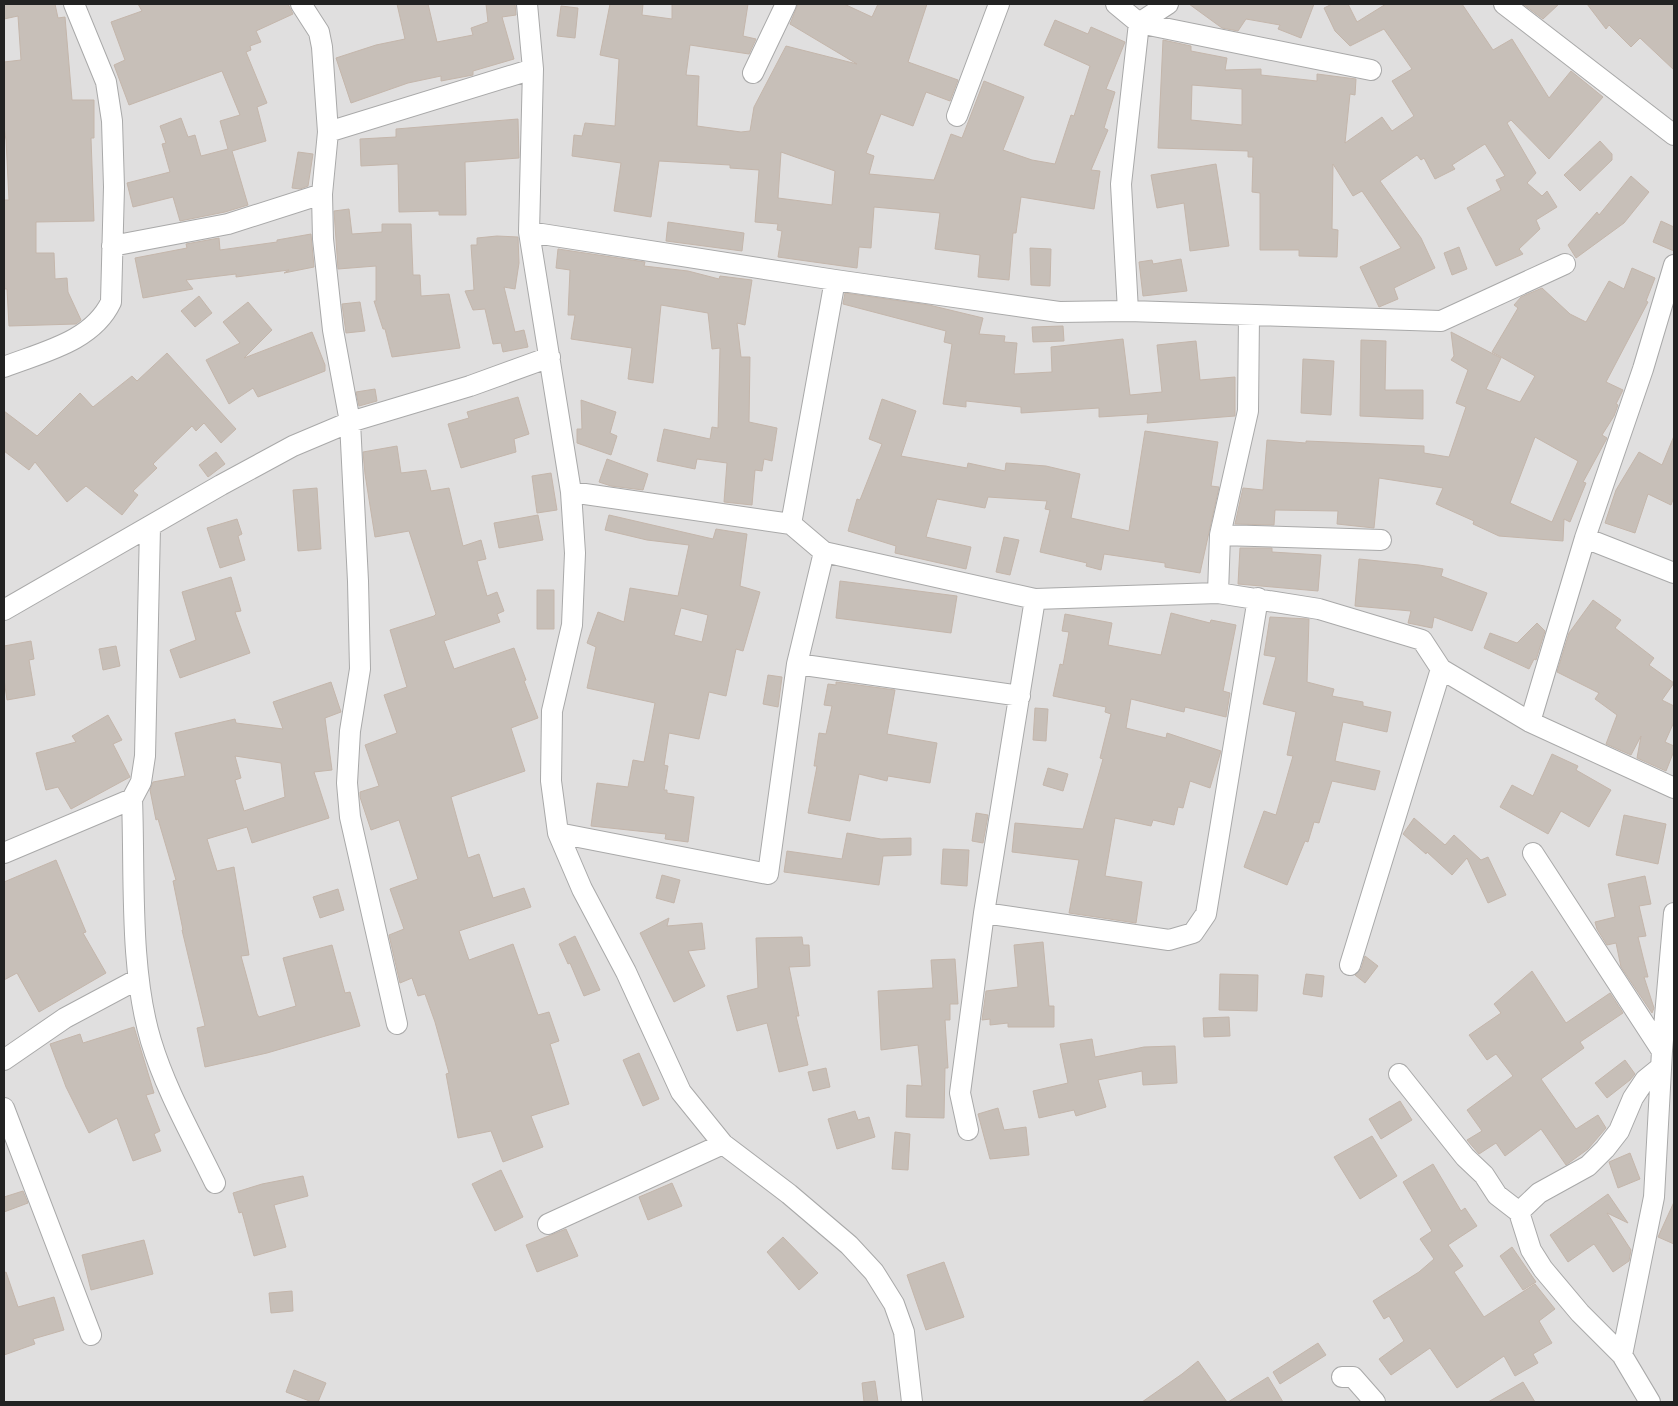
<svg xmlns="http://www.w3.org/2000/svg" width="1678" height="1406" font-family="'Open Sans',sans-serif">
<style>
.residential{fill:#e0dfdf}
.building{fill:#c7bfb8;stroke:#c4b6ab;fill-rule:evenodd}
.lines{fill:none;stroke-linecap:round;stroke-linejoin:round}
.street-casing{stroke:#a9a9a9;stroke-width:22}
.street{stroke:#fff;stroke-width:20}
</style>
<rect width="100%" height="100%" fill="#f2efe9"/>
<path class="residential" d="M4,4H1674V1402H4Z"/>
<path class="building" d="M4,4H55L58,18L65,17L72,100H94V138H91L94,221L36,222V253H54L55,279L67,278L68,292L81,320L76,324L9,326L7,289H4V200H9L6,140L4,128V62L21,60L18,16L4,19Z
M138,4H288L293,14L256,31L261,42L250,46L251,50L246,52L267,103L257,107L266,141L232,151L248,205L225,212L180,221L173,197L133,207L127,183L170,172L162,144L166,143L160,126L181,118L188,137L195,135L201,156L228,149L220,121L240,115L222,71L129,105L114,65L125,60L111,22L142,11Z
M397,4H428L437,42L473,35L471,28L488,22L486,4H515L516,15L502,17L514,59L473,71V75L441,81V76L408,83L351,103L336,58L376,45L405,39Z
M610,4H643L642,15L672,19V4H748L743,36L756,39L749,54L690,45L686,75L699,76L697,126L741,132L750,131L754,107L786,46L857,64L790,24L798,4H844L872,17L878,4H927L908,62L958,80L950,101L926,92L913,126L881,114L866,153L874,156L869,174L934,180L951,134L962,138L984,81L1024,97L1003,150L1032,160L1055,164L1071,115L1074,116L1090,66L1044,45L1055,20L1088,34L1091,27L1125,42L1106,89L1115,92L1104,128L1108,130L1091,170L1100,171L1094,209L1021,197L1016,233H1013L1009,280L978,277L980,255L935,249L940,213L874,207L871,248L859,247L857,268L778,257L782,231L777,230L778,224L755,222L759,170L730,168V165L659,161L651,217L614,211L621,163L572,156L574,135L582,136L585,123L615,126L619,59L600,55ZM781,152L835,171L832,205L778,198Z
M1189,4H1314L1301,38L1278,29L1280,25L1246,19L1238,31L1222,28Z
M1332,4H1348L1357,22L1386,4H1462L1493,50L1512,39L1549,98L1571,71L1603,97L1549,159L1511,120L1507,123L1536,173L1527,183L1542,196L1547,191L1557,207L1536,220L1540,229L1519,249L1523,254L1496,266L1467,208L1501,190L1496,180L1505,176L1485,144L1452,165L1455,169L1435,179L1424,158L1421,160L1417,155L1380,181L1421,238L1435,268L1394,288L1398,299L1379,307L1360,267L1401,248L1362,191L1353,196L1333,164L1332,229L1338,230L1337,257L1299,256V250H1260V193L1252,192L1253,157H1248V151L1158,148L1163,40L1191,46V51L1227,58L1225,70L1261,69V75L1317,81V74L1356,79L1355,95L1350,94L1345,143L1382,117L1392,131L1414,116L1392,81L1412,69L1384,29L1350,46L1335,31L1324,8ZM1192,85L1242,89V125L1191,120Z
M1523,4H1559L1543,19Z
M1587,4H1674V70L1640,38L1631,47L1609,25L1606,29Z
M561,6L578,8L575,38L557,36Z
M518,119L519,158L465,162L466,215H439V211L399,212L398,164L361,166L360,139L396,137V129Z
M1600,141L1612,154V160L1580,191L1564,175Z
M298,152L313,154L308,186L300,189L292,188Z
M1216,164L1229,246L1190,251L1184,203L1157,208L1151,175Z
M1631,176L1649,192L1624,223L1576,258L1568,245L1597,212L1599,215Z
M349,209L352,234L382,232V224H411L413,275H420L421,296L449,294L460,348L392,357L385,329H383L374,301H376V266L338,269L334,211Z
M1661,221L1674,227V251L1653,242Z
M668,222L744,233L742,251L666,241Z
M311,234L314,267L284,273L289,270L236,277V274L186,280L193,289L143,298L135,258L187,248L186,244L219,238L220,250L277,242V240Z
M497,236L518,237L519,263L515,289L504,287L515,332L524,330L528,347L503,352L501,343L493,344L485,309L473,310L465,291L474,290L471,245H477V238Z
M1459,247L1467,269L1452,275L1444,253Z
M1030,248L1051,249L1050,286L1031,285Z
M558,249L645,262L644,266L688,271L719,279L720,276L752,280L745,325L737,323L741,357H750L749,422L777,428L772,461L764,459L762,471L755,470L752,505L724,502L727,463L697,459L695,469L657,461L664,429L710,439L712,427L718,428L720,348L712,349L708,313L661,305L653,383L628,379L632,348L571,339L575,315H568L570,270L556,268Z
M1181,259L1187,291L1143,296L1139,262L1152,260L1153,264Z
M1632,268L1655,278L1646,301L1648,302L1606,382L1623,390L1616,404L1618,405L1614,416L1602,435L1607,438L1606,440L1583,482L1586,483L1570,522L1564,519L1563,541L1499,536L1473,524L1474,521L1436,504L1443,488L1379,478L1374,528L1337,524L1338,511L1275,510L1274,525L1235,524L1243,488L1263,490L1267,440L1306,443V441L1424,446V453L1449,457L1466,407L1456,403L1468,370L1451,360L1454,356L1451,332L1501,358L1486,389L1520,402L1535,376L1492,352L1518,308L1514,305L1521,297L1542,288L1570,314L1586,322L1609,281L1624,289ZM1535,437L1578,461L1552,522L1510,503Z
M845,293L929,305L983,318L979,334L1005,336L1004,342L1017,343L1014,374L1052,372L1051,347L1123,339L1130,395L1162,392L1157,345L1196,341L1200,380L1235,377V416L1147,423L1148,414L1099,417V408L1021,413V407L966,401V407L943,404L952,344L944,342L946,331L843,304Z
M199,296L212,313L195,327L181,311Z
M248,302L272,330L244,358L312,332L325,365V371L258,397L253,388L229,404L206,360L240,343L223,322Z
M360,302L365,331L346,333L342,304Z
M1063,326L1064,341L1033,342L1032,327Z
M1361,340L1386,341L1385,390H1423V419L1360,416Z
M167,353L236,429L221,443L204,423L196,431L192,426L153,464L157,468L133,491L138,495L122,515L86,486L67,502L35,462L29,470L4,451V411L37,436L80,393L93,407L132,376L137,381Z
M1303,359L1334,361L1331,415L1301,413Z
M375,389L377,401L359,406L356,392Z
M518,397L529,434L514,439L516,452L461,468L448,424L469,418L467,412Z
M882,399L916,411L901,456L967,468L968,463L1005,471L1006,463L1046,466L1080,474L1071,518L1129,531L1145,431L1218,442L1211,486L1219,487L1200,573L1165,567V563L1104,554L1101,570L1086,566L1087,563L1040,552L1050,510L1045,509L1047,501L988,497L985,508L937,499L926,537L971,547L966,569L895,553L896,546L848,531L857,499L860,500L882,444L869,439Z
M581,400L616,412L610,433L617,436L611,455L577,443V429H582Z
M1674,436V497L1671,505L1648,494L1635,533L1605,523L1616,490L1639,452L1662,465Z
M397,446L401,473L426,470L431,491L449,488L463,546L481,540L486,559L477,561L487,596L497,592L504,611L497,614L500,622L444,641L454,669L514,648L526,680L524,681L538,718L511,728L525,771L451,797L468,858L479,854L493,898L524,888L531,907L459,931L469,960L513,944L538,1015L549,1012L559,1041L550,1044L569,1104L531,1116L543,1147L503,1162L491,1131L458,1138L446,1074L449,1073L435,1022L425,994L418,996L412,978L400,983L389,935L404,929L390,889L418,879L399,820L371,830L360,797V792L379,786L365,745L397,733L384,695L407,687L390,630L434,616L436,614L409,531L375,537L365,474L363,452Z
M216,452L225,464L208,477L199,465Z
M607,459L648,474L643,490L611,486L599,482Z
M551,473L557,510L537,513L532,476Z
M317,488L321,549L298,551L293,490Z
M538,515L543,540L499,548L494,523Z
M609,515L713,539L716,529L747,534L740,586L760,592L743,651L736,649L726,696L709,692L699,739L669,733L664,765L668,766L664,790H667V793L694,797L688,842L665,839L666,834L591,826L597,783L628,787L633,760L644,762L655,703L587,688L596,647L587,643L598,612L624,622L630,588L678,596L689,545L647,540L605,530ZM681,608L708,615L702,642L674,635Z
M237,519L242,534L238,536L245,560L220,568L207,528Z
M1004,537L1019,540L1010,575L996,572Z
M1240,548H1272V552L1321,555L1318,591L1238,584Z
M1359,559L1419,565L1443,569L1441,576L1487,593L1472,631L1434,617L1432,628L1408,623L1411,611L1355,606Z
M231,577L241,611L235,612L250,653L180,678L170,650L196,640L182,592Z
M840,581L957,596L951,633L836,618Z
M537,590H554V629H537Z
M1593,600L1621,620L1615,628L1654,658L1649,665L1674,683L1662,700L1674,706V722L1665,742L1674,746V751L1666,771L1637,758L1641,736L1631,755L1606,744L1617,715L1595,699L1599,693L1557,672L1569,633Z
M1171,613L1210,623L1211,620L1236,625L1223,691L1230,693L1226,717L1185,707L1184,712L1131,699L1126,728L1166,738L1167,733L1221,751L1210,788L1190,781L1183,808L1178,807L1174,825L1153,820L1151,826L1115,818L1105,876L1142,882L1136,923L1069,913L1079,860L1012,852L1015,823L1083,829L1103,759L1100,758L1111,714L1105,712L1106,707L1053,696L1060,664L1063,665L1069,632L1062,631L1065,614L1112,623L1108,645L1161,655Z
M1270,617L1309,619L1307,682L1334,689L1332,696L1363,702V706L1391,712L1387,732L1343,722L1335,761L1380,771L1375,790L1332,781L1319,823L1314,822L1308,842L1305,841L1287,885L1244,867L1264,811L1276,815L1293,756L1287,755L1296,712L1263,704L1276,657L1264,655Z
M1537,623L1545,631L1536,660L1534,659L1529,669L1484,648L1490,633L1517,643Z
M31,641L34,659L29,660L35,695L7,700L4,679V646Z
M116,646L120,666L103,670L99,649Z
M768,675L782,677L778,707L763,704Z
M331,682L341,712L325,718L332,770L314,772L329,818L252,843L247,827L207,839L217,871L234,867L249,955L241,956L257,1014L259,1017L296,1006L283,958L332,945L345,993L350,992L360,1026L267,1053L205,1067L197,1028L205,1026L182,930H183L173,881L176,880L158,819L156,820L150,790L153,782L185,776L175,733L235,719L236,723L283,729L273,702ZM235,756L281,763L285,797L244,811L235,780L241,778Z
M836,682L895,690L887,734L937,743L930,783L888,776L887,781L859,774L850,821L808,813L817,766H814L819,733L826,734L832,706L824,705L828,684L836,685Z
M1035,708L1048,709L1046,741L1033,740Z
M108,715L122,740L113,744L130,777L71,809L58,787L46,790L36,753L76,742L72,736Z
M1552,754L1578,766L1576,770L1611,790L1589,827L1561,811L1548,834L1500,807L1512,785L1533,796Z
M1048,768L1068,774L1063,791L1043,785Z
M976,813L988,815L983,843L972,841Z
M1624,815L1666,824L1658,864L1616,855Z
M1414,818L1445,845L1454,835L1481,860L1488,857L1506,895L1488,903L1467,858L1452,875L1427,852L1426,854L1403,834Z
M847,833L881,839L911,838V855L883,856L879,885L784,872L787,851L842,859Z
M943,849L969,850L967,886L941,884Z
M56,860L86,932L83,933L106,973L39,1012L17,973L4,980V882Z
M662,875L680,880L674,903L656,898Z
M1645,876L1651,904L1639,906L1646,936L1638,937L1648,977H1644L1654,1008L1652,1013L1621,967L1616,943L1607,945L1597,929L1595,922L1615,917L1608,884Z
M338,889L344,910L320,918L313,897Z
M669,918L667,926L702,923L705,949L688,951L705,986L674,1002L640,933Z
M575,936L600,990L584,996L570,963L568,964L559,944Z
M802,937L803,945H809L810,966L789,967L799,1016H796L808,1065L779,1072L767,1023L737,1031L727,996L758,988L756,938Z
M1043,942L1049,1006H1054V1027H1008V1023L990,1025V1019L982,1020L986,991L1018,987L1014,945Z
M1365,956L1378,966L1365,983L1355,975L1361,969Z
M955,959L958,1004H950V1020H945L948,1068H945L944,1118L906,1117L907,1085L922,1086L918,1045L881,1050L878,991L933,988L931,960Z
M1532,971L1566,1023L1610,993L1623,1013L1580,1042L1584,1048L1541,1079L1576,1129L1598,1115L1606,1128L1588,1149L1566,1165L1541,1129L1505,1156L1496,1143L1479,1154L1467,1140L1482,1131L1467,1110L1513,1076L1496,1054L1487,1060L1469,1035L1501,1013L1494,1004Z
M1220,974L1258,975L1257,1011L1219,1010Z
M1306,974L1324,976L1322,997L1303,994Z
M1229,1017L1230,1036L1204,1037L1203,1018Z
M134,1027L154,1093L146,1095L160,1131L154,1134L161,1151L133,1161L117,1118L89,1133L66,1087L50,1044L80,1034L83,1043Z
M1092,1039L1095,1057L1144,1047L1175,1046L1177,1083L1143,1085L1142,1071L1098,1080L1106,1107L1076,1116L1074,1110L1039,1118L1033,1091L1068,1083L1060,1044Z
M639,1053L659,1099L643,1106L623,1060Z
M1625,1060L1635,1074L1630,1080L1607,1098L1595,1083Z
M826,1068L830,1087L813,1091L808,1072Z
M1400,1101L1412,1120L1381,1139L1369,1119Z
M998,1108L1004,1130L1026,1127L1029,1155L990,1159L978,1114Z
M855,1111L858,1120L869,1117L875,1137L837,1149L828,1119Z
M895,1132L910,1134L908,1170L892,1169Z
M1372,1136L1397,1176L1360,1199L1334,1157Z
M1630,1153L1640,1179L1618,1188L1609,1162Z
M1433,1164L1461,1211L1465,1208L1477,1226L1448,1245L1463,1266L1454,1272L1484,1317L1535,1284L1555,1309L1539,1321L1552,1343L1533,1354L1538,1363L1515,1376L1504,1356L1457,1388L1430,1348L1391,1375L1379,1359L1404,1341L1389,1316L1384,1319L1373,1301L1419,1272L1434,1259L1420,1239L1432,1231L1403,1182Z
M501,1170L523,1217L495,1231L472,1184Z
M303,1176L308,1196L274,1205L286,1247L254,1256L242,1212L239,1213L233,1193L262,1184Z
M672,1183L682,1206L648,1220L639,1197Z
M23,1191L28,1203L4,1212V1197Z
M1608,1194L1628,1223L1607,1213L1631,1250L1629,1261L1613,1272L1594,1244L1568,1262L1550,1235Z
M1674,1202V1244L1658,1237Z
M566,1229L578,1256L537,1272L526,1245Z
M783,1237L818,1273L799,1290L767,1252Z
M144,1240L153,1274L91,1290L82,1255Z
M1512,1247L1536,1282L1523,1290L1500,1256Z
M944,1262L964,1317L926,1330L907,1275Z
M6,1272L18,1307L54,1297L64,1330L33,1339L35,1344L4,1355V1273Z
M292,1291L293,1311L271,1313L269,1293Z
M1318,1343L1326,1355L1280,1384L1273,1372Z
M1198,1361L1227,1402H1142L1182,1374Z
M294,1370L326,1383L318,1402H312L286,1392Z
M1268,1377L1283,1402H1228Z
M875,1381L878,1402H864L862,1383Z
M1523,1382L1535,1402H1488Z"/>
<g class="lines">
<g class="street-casing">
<path id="street" d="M301,4L319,32L322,47L328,132L322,194L323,239L333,330L350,422L358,581L360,669L350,731L347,783L350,817L397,1024
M527,4L533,69L529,232L571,492L575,553L572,625L552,711L551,781L558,833L582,889L626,972L681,1092L723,1144L789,1194L849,1245L874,1272L894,1304L904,1332L912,1402
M1116,4L1139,23L1371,70
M1504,4L1674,135
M753,73L786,4
M957,116L999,4
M328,132L533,69
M529,232L835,280L1059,312L1128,311L1441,321L1565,264
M112,246L228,224L322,194
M1128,311L1121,184L1139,23L1168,4
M4,367C42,352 92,342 111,302L114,187L112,121L106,82L74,4
M571,492L791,524L824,552L1035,599L1218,593L1319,609L1422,640L1441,669L1530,722L1674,788
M791,524L835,280
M150,527L145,756L141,782L132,799C135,875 129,968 151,1041C166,1091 193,1137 215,1183
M1220,535L1248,411L1249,315
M1585,538L1674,573
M1218,593L1220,535L1381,540
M4,610L221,485L293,446L350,422L470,386L550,357
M797,664L1020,696
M1530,722L1585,538L1643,369L1674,265
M558,833L768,874L797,664L824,552
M4,853L132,799
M1533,853L1662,1051
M984,913L1169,940L1193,933L1206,914L1258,598
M1350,965L1441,669
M4,1060L65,1018L138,979
M1399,1074L1465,1157L1484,1175L1497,1195L1519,1212L1531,1250L1543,1269L1580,1313L1622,1355L1650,1402
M4,1108L91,1335
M968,1130L960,1093L984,913L1035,599
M1519,1212L1539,1193L1588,1166L1605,1149L1619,1131L1633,1098L1645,1080L1661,1067
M548,1224L723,1144
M1622,1355L1654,1197L1662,1051L1674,913
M1342,1377H1353L1375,1402"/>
</g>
<use href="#street" class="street"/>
</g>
<rect width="1678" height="1406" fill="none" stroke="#222222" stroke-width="10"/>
</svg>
